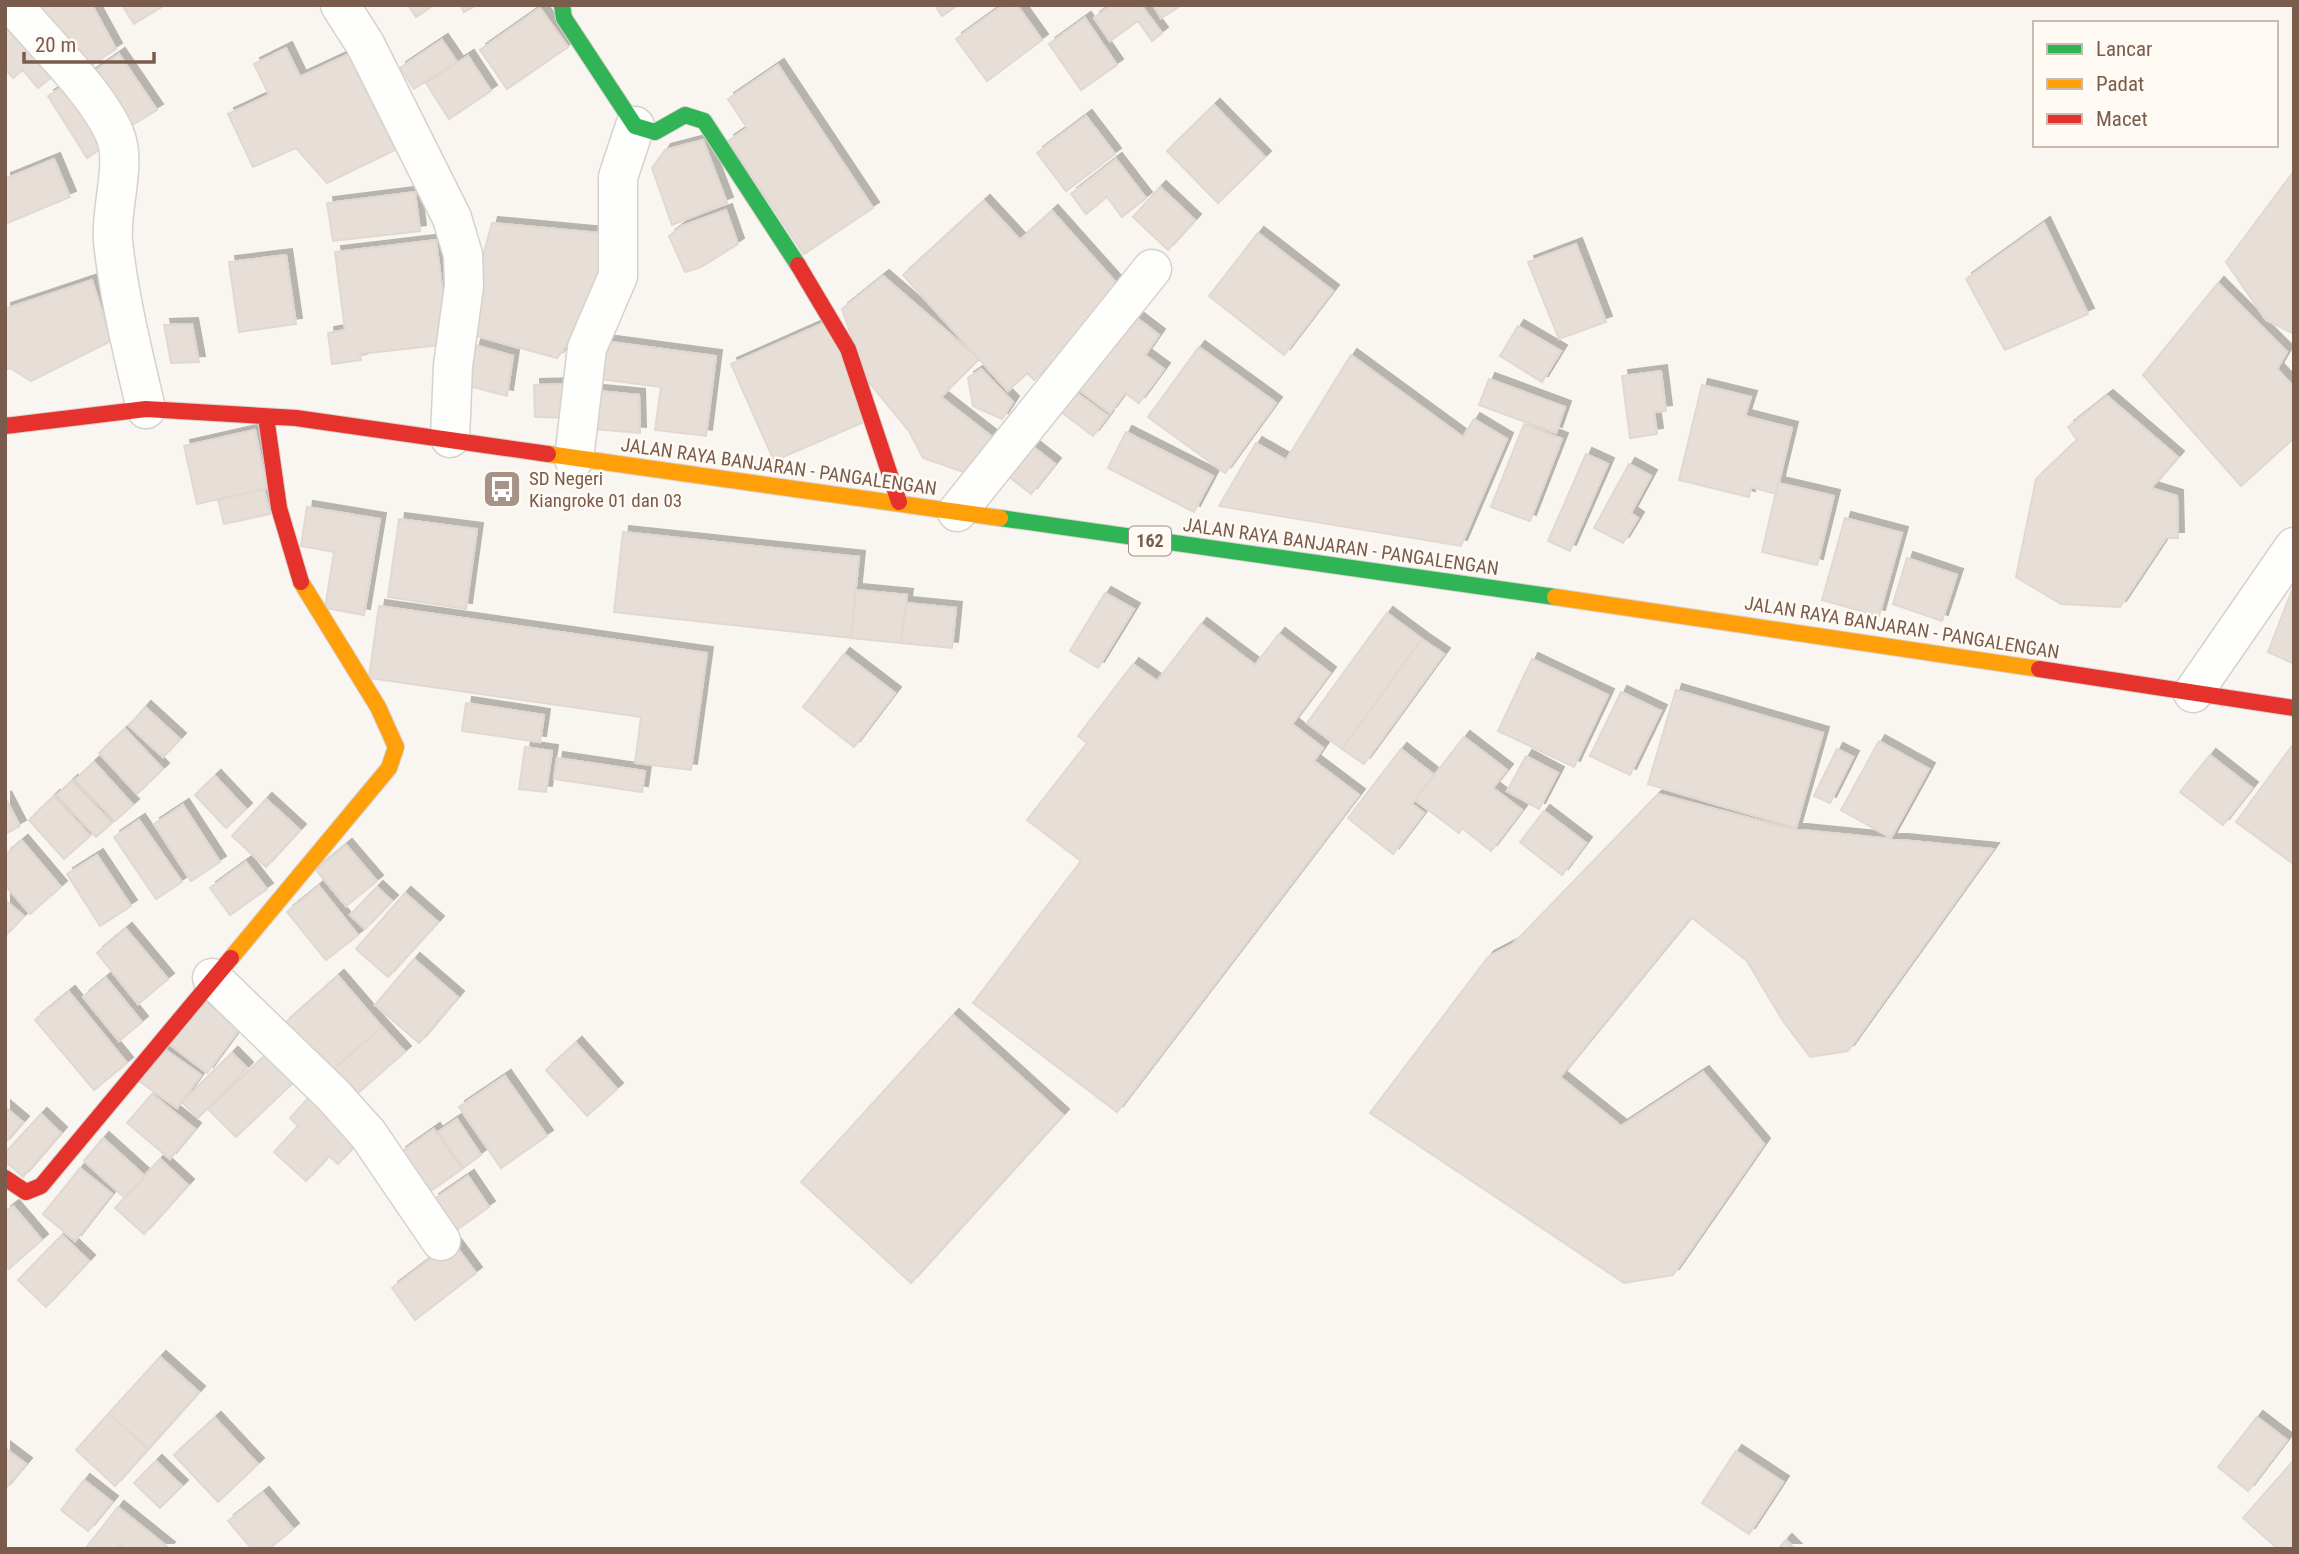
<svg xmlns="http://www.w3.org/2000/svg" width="2299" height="1554" font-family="'Roboto Condensed',sans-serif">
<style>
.building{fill:#e6ded7;stroke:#e2d8d2;stroke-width:2;filter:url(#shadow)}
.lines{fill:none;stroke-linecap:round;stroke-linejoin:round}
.street-casing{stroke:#d7d1cb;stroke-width:41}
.fast-casing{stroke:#d9d2cb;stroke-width:18}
.slow-casing{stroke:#d9d2cb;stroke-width:18}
.jam-casing{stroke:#d9d2cb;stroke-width:18}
.street{stroke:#fefefd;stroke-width:38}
.fast{stroke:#30b455;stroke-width:16}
.slow{stroke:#ff9f0a;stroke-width:16}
.jam{stroke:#e5322d;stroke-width:16}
.labels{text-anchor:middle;stroke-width:5;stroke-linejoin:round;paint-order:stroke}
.shield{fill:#fffaf3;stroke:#a28b7f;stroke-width:2}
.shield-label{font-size:18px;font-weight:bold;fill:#7a5c4d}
.street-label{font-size:19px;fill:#7a5c4d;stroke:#fffaf3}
.poi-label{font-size:19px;fill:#7a5c4d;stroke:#fffaf3;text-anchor:start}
</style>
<defs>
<filter id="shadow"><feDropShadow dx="6" dy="-6" stdDeviation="0" flood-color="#0004"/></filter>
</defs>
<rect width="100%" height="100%" fill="#f9f5f0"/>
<path class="building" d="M40,5H92L116,49L81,72L34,9Z
M122,5H165L134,24Z
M408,5H434L416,17Z
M460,5H477L464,12Z
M935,5H958L942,16Z
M1003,5H1017L1042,40L987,81L956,39Z
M1111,5H1141L1162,33L1152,41L1138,21L1110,41L1094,18Z
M1153,5H1182L1161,18Z
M540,8L568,47L507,89L480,50Z
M1085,18L1117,65L1081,90L1049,44Z
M19,20L60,70L38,88L23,70L13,78L5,69V30Z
M442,40L457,62L414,89L400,68Z
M286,48L300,77L351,53L397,149L327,183L296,148L253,167L228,114L269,95L254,64Z
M119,54L157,110L124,130L89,75Z
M468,56L491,91L449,119L426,83Z
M778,65L873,208L804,254L728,141L747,128L728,99Z
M73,80L112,141L87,158L48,96Z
M1214,105L1265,157L1218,203L1167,151Z
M1086,116L1115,154L1066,191L1037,153Z
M703,140L727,203L672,225L652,168L665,150Z
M54,159L70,197L5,224V179Z
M1116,159L1146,198L1122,217L1107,197L1086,214L1071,194Z
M2294,171V334L2266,320L2226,262Z
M1160,187L1195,220L1168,250L1133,217Z
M415,192L420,231L333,241L327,203Z
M984,201L1020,240L1052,211L1127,295L1034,380L1027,373L1008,391L903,275Z
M726,210L738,244L701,267L685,272L669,236L682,226Z
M492,223L609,234L613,283L557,358L462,332Z
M2044,223L2088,314L2005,350L1966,279Z
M1258,233L1333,291L1284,355L1209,296Z
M436,240L449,344L360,354L361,360L332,364L328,333L345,330L335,252Z
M1576,244L1606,322L1559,339L1528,262Z
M286,255L296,324L239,332L229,262Z
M883,276L979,359L941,397L996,440L975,476L923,458L909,431L867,380L842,309Z
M92,280L111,341L31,381L10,368L5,370V309Z
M2218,283L2287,352L2277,369L2294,387V438L2241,486L2143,375Z
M1125,309L1159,335L1145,355L1164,369L1139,403L1125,393L1110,413L1070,383Z
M828,321L871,419L774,461L731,364Z
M192,324L199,362L171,363L164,325Z
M1518,326L1561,351L1542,382L1500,356Z
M603,341L716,356L706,436L655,430L661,387L599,379Z
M475,345L513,356L507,396L466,385Z
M1199,347L1276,403L1225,473L1148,417Z
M1351,355L1463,437L1474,419L1507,439L1461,546L1219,506L1256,443L1286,460Z
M981,369L1013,402L1002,419L973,406L968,378Z
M1661,371L1666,411L1654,412L1657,434L1630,438L1622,376Z
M1489,379L1565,407L1556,433L1479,405Z
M574,384L571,418L535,417L534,385Z
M1066,385L1108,416L1093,436L1052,405Z
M1702,385L1751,397L1745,416L1792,428L1776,494L1751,487L1749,497L1679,480Z
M598,391L639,395L640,433L593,429Z
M2107,396L2178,457L2151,488L2177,496L2178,538H2166L2120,607L2061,604L2016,577L2036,479L2077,440L2068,427Z
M1524,424L1562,439L1530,521L1491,507Z
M255,430L267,488L197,504L184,446Z
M1126,432L1213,476L1194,512L1108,468Z
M1022,438L1055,464L1031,494L998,468Z
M1586,454L1608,464L1570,551L1548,541Z
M1629,464L1651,476L1631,513L1638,518L1623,543L1594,528Z
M1778,483L1834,496L1817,565L1762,552Z
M264,489L270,514L224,524L218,500Z
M307,507L380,519L364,615L325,608L334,552L301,546Z
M1845,518L1902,533L1879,616L1822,600Z
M399,519L477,529L466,609L388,597Z
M623,532L859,557L851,638L614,612Z
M1907,558L1957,575L1942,621L1893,604Z
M2294,585V664L2268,652Z
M856,590L907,595L901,643L851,638Z
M1105,593L1134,609L1098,668L1070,651Z
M906,603L956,608L952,648L901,643Z
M379,606L707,653L691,770L635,763L641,717L369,678Z
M1387,613L1422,639L1342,749L1307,723Z
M1201,624L1255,665L1279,634L1330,673L1292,724L1323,748L1314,761L1359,795L1117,1112L973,1003L1081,861L1027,820L1087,743L1078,736L1133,664L1157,681Z
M1422,639L1444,654L1364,764L1342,749Z
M844,654L895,693L854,747L803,707Z
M1532,659L1608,695L1574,767L1498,731Z
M1676,690L1823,733L1796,828L1648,784Z
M1621,692L1661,711L1630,775L1590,756Z
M466,703L544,715L540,742L462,731Z
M145,707L180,739L163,757L129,726Z
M125,729L163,769L137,794L99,753Z
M1464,737L1507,770L1493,788L1522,810L1491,851L1462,828L1459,833L1415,800Z
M1879,741L1929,769L1891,838L1841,810Z
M2294,743V860L2292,863L2236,822Z
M525,747L552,751L546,792L519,789Z
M1401,749L1434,775L1412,804L1424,813L1393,854L1348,818Z
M1837,749L1853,757L1830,803L1814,796Z
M2210,755L2252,788L2223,825L2180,792Z
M1526,756L1558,773L1539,809L1507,791Z
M557,758L645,771L642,792L554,779Z
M94,762L133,805L115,821L75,780Z
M215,776L246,809L226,828L195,795Z
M72,781L112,823L96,837L57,795Z
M1658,794L1791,829L1993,849L1848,1051L1810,1057L1783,1021L1747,961L1691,917L1560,1077L1621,1126L1703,1072L1764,1144L1673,1275L1624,1283L1370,1113L1488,957L1513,944Z
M54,796L90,836L64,859L29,820Z
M5,797L20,826L5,834Z
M266,799L300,830L266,867L232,836Z
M183,805L220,862L191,881L154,824Z
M1544,811L1586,843L1562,875L1520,842Z
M139,820L182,882L156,899L114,837Z
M22,841L61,887L30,914L5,885V855Z
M346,845L377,881L346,906L316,870Z
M97,855L131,906L100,926L67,874Z
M246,862L267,889L230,915L210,888Z
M319,886L358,935L326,960L287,912Z
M377,887L392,901L365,929L350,915Z
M405,893L438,922L388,977L356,949Z
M5,900L24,916L5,936Z
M126,929L168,979L138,1004L97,953Z
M414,959L458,997L419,1043L375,1005Z
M338,976L382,1027L328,1074L284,1024Z
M106,978L142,1022L119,1041L83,997Z
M69,992L127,1063L94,1090L35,1020Z
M200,998L241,1027L207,1073L168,1043Z
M953,1015L1063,1115L911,1283L801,1182Z
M382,1027L405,1052L351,1099L328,1074Z
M576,1043L617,1089L587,1116L546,1070Z
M163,1048L201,1075L177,1108L139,1081Z
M270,1051L297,1079L236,1137L208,1109Z
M232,1053L247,1068L198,1118L182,1102Z
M505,1076L547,1136L501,1168L459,1107Z
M152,1094L195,1129L170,1159L127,1123Z
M312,1094L361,1139L338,1164L329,1156L306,1181L274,1152L298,1126L290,1118Z
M5,1107L23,1122L5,1143Z
M41,1114L61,1133L23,1177L5,1161V1153Z
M457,1119L481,1155L463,1168L438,1132Z
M434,1129L462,1169L428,1193L400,1153Z
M103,1138L145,1176L125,1198L84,1161Z
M160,1159L188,1185L144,1234L115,1208Z
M80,1168L112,1194L75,1241L43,1214Z
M468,1176L489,1207L455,1231L433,1200Z
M13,1206L42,1240L9,1269L5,1265V1212Z
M62,1235L89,1261L46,1307L18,1280Z
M453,1242L476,1273L415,1320L392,1288Z
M160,1357L199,1392L148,1449L109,1413Z
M109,1413L148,1449L115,1486L76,1450Z
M2257,1417L2287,1440L2248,1491L2218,1467Z
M215,1418L258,1464L218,1502L174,1455Z
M5,1448L26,1464L5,1489Z
M1736,1451L1783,1482L1749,1534L1702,1503Z
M156,1461L182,1486L160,1508L134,1483Z
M2293,1461L2294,1549H2278L2243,1518Z
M84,1480L112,1502L88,1531L61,1510Z
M263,1493L293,1529L269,1549H252L228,1521Z
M118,1507L169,1548L168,1549H125L120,1545L117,1549H85Z
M1786,1540L1795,1549H1778Z"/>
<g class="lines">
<g class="street-casing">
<path id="street" d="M13,5C44,43 97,92 115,135C127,163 110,210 113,241C119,298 133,353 146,409
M340,5L365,44L452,218L463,255L464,286L453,366L450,438
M574,459L587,348L618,276V177L635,126
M957,512L1152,269
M2193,693L2294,547
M212,978L333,1095L368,1134L441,1241"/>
</g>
<g class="fast-casing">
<path id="fast" d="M562,5L564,18L635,126L655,132L685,115L704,121L798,265
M1000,518L1555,597"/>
</g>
<g class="slow-casing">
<path id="slow" d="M548,454L1000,518
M1555,597L2039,669
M231,958L389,768L396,747L378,707L301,582"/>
</g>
<g class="jam-casing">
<path id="jam" d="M798,265L848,349L899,502
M266,417L279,508L301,582
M5,426L146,409L296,418L548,454
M2039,669L2294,708
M5,1178L26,1192L41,1186L231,958"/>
</g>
<use href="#street" class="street"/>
<use href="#fast" class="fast"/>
<use href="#slow" class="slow"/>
<use href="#jam" class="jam"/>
</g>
<defs>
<g id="bus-square" transform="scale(2.0125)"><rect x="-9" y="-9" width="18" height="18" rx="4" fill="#a69286" stroke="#fffaf3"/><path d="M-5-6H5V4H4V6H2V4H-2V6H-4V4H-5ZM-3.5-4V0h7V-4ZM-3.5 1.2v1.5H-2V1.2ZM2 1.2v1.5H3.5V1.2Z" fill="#fff"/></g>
</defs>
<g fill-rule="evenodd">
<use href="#bus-square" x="502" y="489"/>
</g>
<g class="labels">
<rect class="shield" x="1129" y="526.5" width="42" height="29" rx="5"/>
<g class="shield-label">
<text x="1150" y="547">162</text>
</g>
<g class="street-label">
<text transform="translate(779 466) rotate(8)" y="7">JALAN RAYA BANJARAN - PANGALENGAN</text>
<text transform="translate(1341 546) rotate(8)" y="7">JALAN RAYA BANJARAN - PANGALENGAN</text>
<text transform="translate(1902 627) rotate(9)" y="7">JALAN RAYA BANJARAN - PANGALENGAN</text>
</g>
<g class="poi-label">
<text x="529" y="485">SD Negeri<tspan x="529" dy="22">Kiangroke 01 dan 03</tspan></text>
</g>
</g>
<rect width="2299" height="1554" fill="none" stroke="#7a5c4d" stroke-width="14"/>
<rect x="2033" y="21" width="245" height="126" fill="#fffaf3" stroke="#cabbb1" stroke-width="2"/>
<rect x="2047" y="44" width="35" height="10" fill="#30b455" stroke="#cabbb1" stroke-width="2"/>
<text x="2096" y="56" font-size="21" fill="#7a5c4d">Lancar</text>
<rect x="2047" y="79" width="35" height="10" fill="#ff9f0a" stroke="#cabbb1" stroke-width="2"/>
<text x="2096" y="91" font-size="21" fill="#7a5c4d">Padat</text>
<rect x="2047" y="114" width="35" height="10" fill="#e5322d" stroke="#cabbb1" stroke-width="2"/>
<text x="2096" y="126" font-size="21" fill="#7a5c4d">Macet</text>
<path d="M24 52v10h130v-10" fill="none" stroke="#7a5c4d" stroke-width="3.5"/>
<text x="35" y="52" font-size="21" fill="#7a5c4d" stroke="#fffaf3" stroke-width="5" paint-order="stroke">20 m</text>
</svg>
